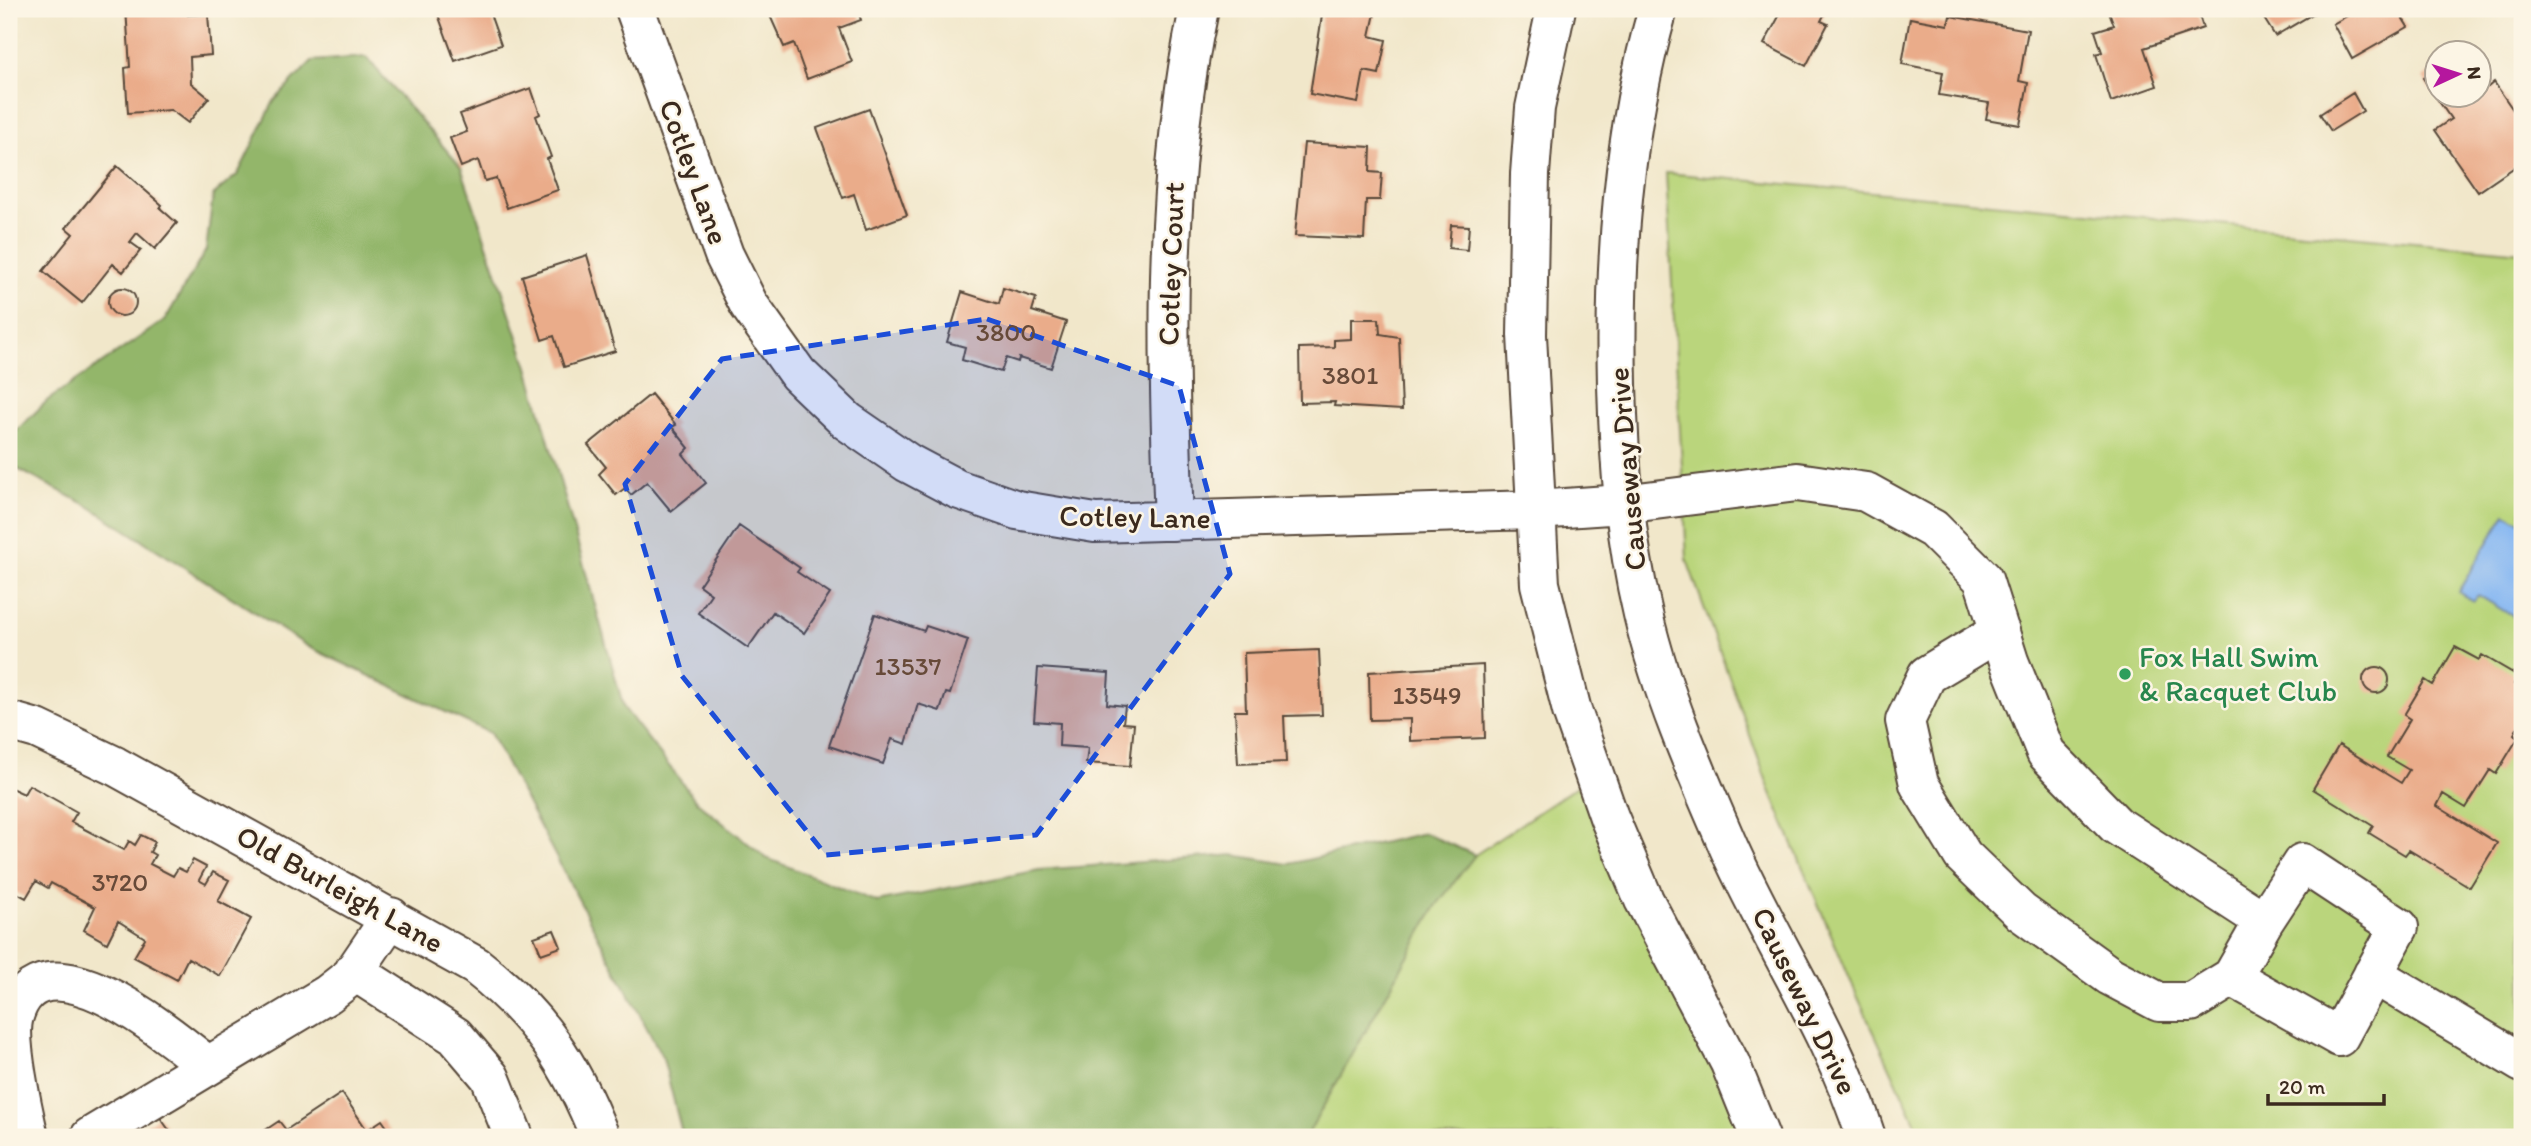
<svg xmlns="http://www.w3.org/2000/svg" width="2531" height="1146" font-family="Itim,sans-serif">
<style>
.green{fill:#bad57b;stroke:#7a804c;stroke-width:2}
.forest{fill:#93b66b;stroke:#677044;stroke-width:2}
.water{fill:#86b7f2;stroke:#607088;stroke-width:2}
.building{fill:#eaac8a}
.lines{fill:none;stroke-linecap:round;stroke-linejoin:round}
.minor-casing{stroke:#564638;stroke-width:42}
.minor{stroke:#fff;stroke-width:38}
.marked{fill:#1d4ed8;fill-opacity:0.2;stroke:#1d4ed8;stroke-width:5;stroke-dasharray:14 9;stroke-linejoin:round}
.leisure-dot{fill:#2e9e5b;stroke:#fcf5e5;stroke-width:2.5}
.labels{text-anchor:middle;stroke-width:5;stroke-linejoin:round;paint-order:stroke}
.number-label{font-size:26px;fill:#674a39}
.street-label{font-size:30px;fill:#3b2a1e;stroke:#fcf5e5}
.leisure-label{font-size:30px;fill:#27864d;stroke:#fcf5e5;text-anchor:start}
</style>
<rect width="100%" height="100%" fill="#fcf5e5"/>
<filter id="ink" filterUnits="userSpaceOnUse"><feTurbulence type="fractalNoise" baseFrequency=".0143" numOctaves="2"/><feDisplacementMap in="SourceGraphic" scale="14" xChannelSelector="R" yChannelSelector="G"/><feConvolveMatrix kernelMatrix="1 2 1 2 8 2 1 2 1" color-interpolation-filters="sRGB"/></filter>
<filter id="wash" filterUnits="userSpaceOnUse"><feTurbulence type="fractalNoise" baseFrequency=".00686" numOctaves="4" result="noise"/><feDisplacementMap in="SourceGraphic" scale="28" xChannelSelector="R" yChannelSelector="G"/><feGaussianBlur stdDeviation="1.57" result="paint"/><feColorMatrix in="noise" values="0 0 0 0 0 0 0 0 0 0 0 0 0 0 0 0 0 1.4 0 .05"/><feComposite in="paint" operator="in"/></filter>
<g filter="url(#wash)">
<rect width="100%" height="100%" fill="#f1e7ca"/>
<path class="green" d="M1666,173L2522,252V1137H1922L1855,991L1769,788L1687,560Z
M1579,785L1746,1137H1306L1436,906L1475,855Z"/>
<path class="forest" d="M366,57L461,167L528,367L624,708L697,802L766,858L877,902L1039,870L1233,855L1289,864L1424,833L1475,855L1436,906L1306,1137H683L663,1058L490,733L309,647L87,505L12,466L9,438L48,400L165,320L206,250L213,195L238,174L274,101L312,61Z"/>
<path class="water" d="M2506,513L2522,523V622L2478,595L2473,601L2458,592Z"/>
<g id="blocks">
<path class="building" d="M126,9H188V15L208,14L211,55L190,57L191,83L209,98L188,123L171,110L128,113L125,68L130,67Z
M436,9H494L489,11L501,45L455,61Z
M767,9H857L861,20L839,28L852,62L807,79L794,43L784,47Z
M1323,9H1376L1370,36L1386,40L1379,74L1364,71L1358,103L1310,94Z
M1783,9H1827L1821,21L1828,24L1806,66L1764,44Z
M2108,9H2197L2203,28L2144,48L2157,86L2111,102L2096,54L2102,52L2095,31L2114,25Z
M2258,9H2321L2275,36Z
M2349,9H2397L2408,27L2352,59L2333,24L2347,16L2344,11Z
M1950,16L2028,30L2019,81L2028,83L2020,125L1986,119L1989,103L1939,95L1943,72L1902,64L1910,18L1948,25Z
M2436,69V94H2478V74L2488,87L2494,82L2522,123V162L2478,192L2435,130L2451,119L2423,78Z
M531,88L540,114L536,116L551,157L547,159L558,190L507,208L496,178L485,181L478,160L461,167L450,138L467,132L460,114Z
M2353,93L2363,111L2331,131L2320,114Z
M869,109L907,215L866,230L854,194L843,198L817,128Z
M1304,143L1371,147L1370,172L1382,173L1380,200H1366L1364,239L1295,236Z
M117,166L162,205L160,208L177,223L155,249L137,233L130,242L141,250L123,272L113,264L82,303L43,271L73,234L66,228Z
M1451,225L1469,226L1467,250L1449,248Z
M587,255L615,351L564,367L554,336L542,340L522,276Z
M1003,288L1036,298L1032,311L1066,322L1051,368L1019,358L1018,362L1006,358L1001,372L962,360L965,347L947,342L962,292L999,304Z
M108 302a14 14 0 1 1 28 0a14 14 0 1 1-28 0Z
M1351,319H1379L1380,334L1399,337L1402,410L1334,406L1335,402L1300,403L1299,348L1334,347V340L1351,339Z
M651,394L676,425L672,427L689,448L683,454L706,483L671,511L647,482L631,495L625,488L616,495L599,474L606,467L588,445Z
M739,526L800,568L797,572L830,594L804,633L773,612L748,648L698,613L711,594L699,585Z
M875,614L924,631L926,626L968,640L950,694L946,693L940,711L918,704L906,744L892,739L883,764L829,746Z
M2455,647L2479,660L2482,655L2518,676L2514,684L2522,689V720L2514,734L2518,738L2496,774L2490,770L2466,808L2443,794L2437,806L2497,843L2470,887L2409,850L2405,855L2369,833L2373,826L2313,789L2339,745L2401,783L2409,770L2387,757L2410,719L2404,715L2425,680L2433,685Z
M1319,650L1322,715L1284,716L1286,762L1238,764L1235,711H1246L1244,653Z
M1483,665L1485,738L1410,741V719L1370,720L1369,672Z
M2363 680a13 13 0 1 1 26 0a13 13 0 1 1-26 0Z
M1038,668L1109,673L1107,704L1125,706L1123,723L1134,724L1130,766L1086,763L1088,748L1059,746L1060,723L1034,721Z
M29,785L77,812L71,822L124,850L129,841L135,845L141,835L155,842L150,852L155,855L150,864L173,876L178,868L186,872L193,860L206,867L199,880L206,884L213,872L229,880L218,901L251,919L220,976L188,958L177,980L134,957L145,938L118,921L107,943L84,930L95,907L51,883L48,888L36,881L26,898L9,889V787L24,794Z
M554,930L561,947L541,954L534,937Z
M342,1093L367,1130L382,1120L394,1137H255L279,1121L286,1130Z
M159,1116L174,1137H127Z"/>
</g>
</g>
<g filter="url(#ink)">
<use href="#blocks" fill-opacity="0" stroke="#564638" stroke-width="2"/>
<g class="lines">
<g class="minor-casing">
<path id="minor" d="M635,9L724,255L749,305L798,374L847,421L908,463L957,489L1017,510L1095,523L1536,510L1623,504L1797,482L1866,492L1933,529L1983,579L2009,661L2046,753L2116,825L2264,921L2302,863L2399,927L2339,1037L2232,977L2264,921
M1556,9L1535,108L1530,174L1527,335L1540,584L1572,711L1609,817L1644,900L1730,1063L1760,1137
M1658,9C1623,132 1614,257 1617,385C1619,463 1625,538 1643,614C1662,695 1696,772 1729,848C1773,946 1834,1034 1866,1137
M1174,521C1167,349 1163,178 1199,9
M2000,631L1927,675L1905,721L1919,784L1963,856L2021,912L2110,976L2159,1002H2191L2232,977
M9,721L37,729L115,766L476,966C538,1014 572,1065 600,1137
M354,971L455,1036L490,1077L514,1137
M2373,974L2522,1063
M29,1137C23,1111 7,1039 14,1016C40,926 172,1037 208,1066
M90,1137L328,994L351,976L391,917"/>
</g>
<use href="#minor" class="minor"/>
</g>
</g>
<path class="marked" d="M987,319L1179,386L1230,574L1036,835L826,855L682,676L625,484L722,359Z"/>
<circle class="leisure-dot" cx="2125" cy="674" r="7"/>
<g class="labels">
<g class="number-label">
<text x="1006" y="341">3800</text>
<text x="1350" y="384">3801</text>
<text x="908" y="675">13537</text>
<text x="1427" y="704">13549</text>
<text x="120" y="891">3720</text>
</g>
<g class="street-label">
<text transform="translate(694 172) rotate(70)" y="10">Cotley Lane</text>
<text transform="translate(1171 264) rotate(-88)" y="10">Cotley Court</text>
<text transform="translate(1627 469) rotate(-95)" y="10">Causeway Drive</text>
<text transform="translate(1135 517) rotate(1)" y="10">Cotley Lane</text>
<text transform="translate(340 889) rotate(29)" y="10">Old Burleigh Lane</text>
<text transform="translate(1805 1001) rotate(64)" y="10">Causeway Drive</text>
</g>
<g class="leisure-label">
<text x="2139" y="667">Fox Hall Swim<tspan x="2139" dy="34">&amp; Racquet Club</tspan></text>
</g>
</g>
<rect width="2531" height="1146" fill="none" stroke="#fcf5e5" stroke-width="35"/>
<g transform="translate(2458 74) rotate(86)"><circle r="33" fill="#fcf5e5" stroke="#afa495" stroke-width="2"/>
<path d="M0-5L12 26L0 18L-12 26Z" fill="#b5179e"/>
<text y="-10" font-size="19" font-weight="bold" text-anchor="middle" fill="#3b2a1e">N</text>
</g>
<path d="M2268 1094v10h116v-10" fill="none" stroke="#3b2a1e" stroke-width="3.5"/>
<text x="2279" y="1094" font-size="21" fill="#3b2a1e" stroke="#fcf5e5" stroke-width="5" paint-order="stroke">20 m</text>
</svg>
